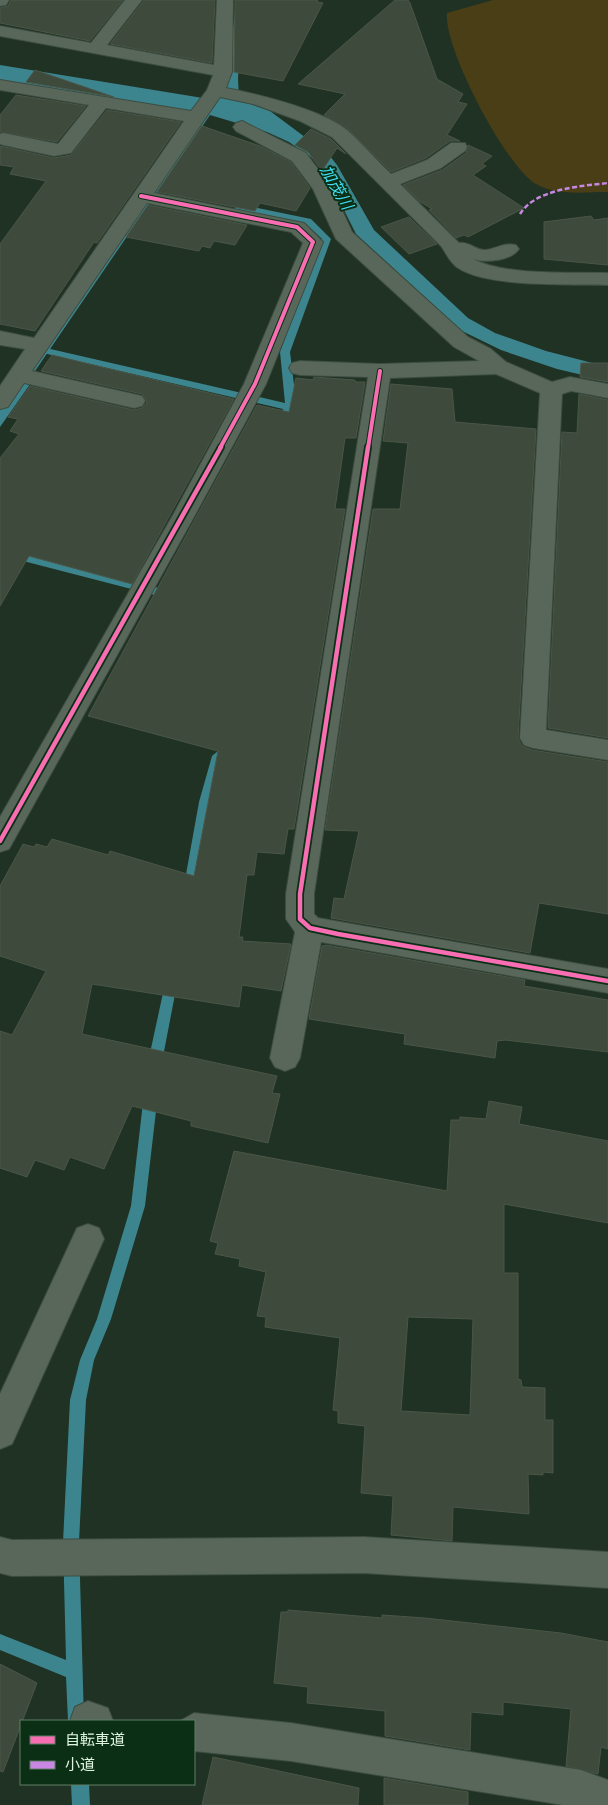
<svg xmlns="http://www.w3.org/2000/svg" width="608" height="1805" font-family="'Alegreya Sans','Noto Sans JP',sans-serif">
<style>
.green{fill:#493e16}
.water{fill:#3c858e}
.lines{fill:none;stroke-linecap:round;stroke-linejoin:round}
.stream{fill:#3c858e;fill-rule:evenodd}
.building{fill:#3e4a3c;stroke:#4a5647;fill-rule:evenodd}
.minor-casing{stroke:#3c4d40;stroke-width:2}
.minor{fill:#58675a;fill-rule:evenodd}
.quiet{stroke:#c787e3;stroke-width:2.5;stroke-dasharray:5 2.5;stroke-linecap:butt}
.cycleway-far1-casing{stroke:#0b2f15;stroke-width:6}
.cycleway-casing{stroke:#0b2f15;stroke-width:8}
.cycleway-far1{stroke:#f96db3;stroke-width:4}
.cycleway{stroke:#f96db3;stroke-width:4.5}
.labels{text-anchor:middle;stroke-width:4;stroke-linejoin:round;paint-order:stroke}
.far-water-label{font-size:16px;font-style:italic;fill:#42ddf3;stroke:#0b2f15}
</style>
<rect width="100%" height="100%" fill="#1f3223"/>
<path class="green" d="M493,0H608V192C584,192 558,196 536,184C506,167 443,47 447,13Z"/>
<path class="water" d="M237,0L243,4L238,78L239,100L270,111L329,155L337,165L374,230L468,318L495,333L546,351L604,366L608,381L557,369L501,350L462,331L356,234L326,174L311,157L289,142L267,132L210,115L33,374V380L0,427V409L205,113L0,80V65L203,98H223Z"/>
<g class="lines">
<path class="stream" d="M238,204L311,219L331,239L290,352L296,401L284,428L280,429L275,426L283,409L43,353L41,351L46,348L285,403L280,352L322,239L305,223L235,209V205Z
M0,547L170,591L175,595L170,599L0,555Z
M218,751L224,756L211,802L195,891L193,895H185L183,891L199,802L212,756Z
M172,973L177,975L178,979L161,1067L159,1071L154,1073L149,1071L147,1067L166,979L167,975Z
M151,1088L156,1090L158,1094L145,1206L111,1319L94,1360L86,1400L79,1542L84,1721H68L66,1677L0,1650V1634L66,1660L63,1542L70,1400L80,1360L97,1319L131,1206L144,1094L146,1090Z
M71,1784H89L90,1805H72Z"/>
</g>
<path class="building" d="M11,0H123L90,41L0,23V8L8,6Z
M144,0H215L212,63L110,44Z
M235,0H318L317,2L323,3L283,81L234,72Z
M395,0H408L410,3L437,79L463,94L458,102L467,104L447,135L460,141H450L426,158L391,172L348,129L324,115L345,94L298,84Z
M35,70L114,97L26,82Z
M16,95L86,106L57,142L0,132V115Z
M107,110L181,122L97,243L94,242L35,331L0,324V244L46,181L10,174L14,167L0,165V146L54,158L71,155Z
M202,126L260,146L291,162L310,188L296,211L260,203L255,211L157,192Z
M311,129L331,139L346,154L337,148L322,171L308,152L295,145Z
M468,145L492,156L482,164L486,166L473,175L524,208L468,237L464,235L456,238L429,210L432,209L419,201L403,185L442,170L466,153Z
M148,205L247,225L235,245L214,241L210,248L202,246L199,251L126,237Z
M591,216L594,220L608,218V265L544,259V222Z
M409,217L437,244L409,254L381,227Z
M52,355L234,399L132,584L29,556L0,606V458L19,434L10,431L18,419L8,417L30,386L134,410L142,408L147,402L142,394L41,371Z
M581,363H608V382L580,377Z
M314,377L355,380V382H365L356,438H345L335,509H345L294,829H288L284,854L257,852L254,875H247L239,937H243L242,941L291,944L281,991L242,985L239,1007L92,984L82,1034L277,1076L272,1093L280,1094L268,1143L191,1126V1121L132,1106L104,1169L70,1157L64,1170L35,1160L27,1177L0,1168V1031L12,1035L46,971L0,956V886L23,844L34,847L36,844L47,847L52,839L108,855L110,851L194,876L218,751L88,716L257,405L289,412L296,378L313,380Z
M391,384L452,389L455,422L536,429L518,738L522,746L532,750L608,762V914L539,903L530,953L331,918L334,898L344,899L359,831L325,830L373,509H400L408,443L383,441Z
M579,394L608,400V738L548,728L562,432L577,433Z
M326,945L525,980L524,986L608,1000V1052L505,1040L497,1041L495,1058L404,1044L405,1034L309,1019L322,946Z
M489,1101L522,1107L519,1124L608,1141V1223L504,1204V1273H518V1379L521,1380L522,1387L545,1388V1420H553V1473L543,1472V1475L528,1474L529,1514L453,1507L452,1541L391,1535L393,1496L361,1493L365,1426L338,1423V1411L333,1410L340,1338L265,1327L266,1317L257,1316L266,1272L239,1266L240,1259L215,1254L218,1243L210,1241L234,1151L447,1191L451,1120H460V1117L486,1119ZM408,1317L473,1319L470,1415L401,1411Z
M288,1610L382,1618V1615L425,1618L561,1633L608,1642V1749L601,1747L598,1774L566,1766L571,1709L503,1702V1715L471,1712L470,1750L385,1736V1711L307,1703L308,1687L274,1683L281,1612H288Z
M0,1664L37,1683L3,1772L0,1771Z
M213,1757L359,1788L358,1805H202Z
M384,1778L468,1792V1805H384Z"/>
<g class="lines">
<g class="minor-casing">
<path id="minor" d="M0,0H9L6,5L0,6Z
M125,0H142L107,45L214,65L217,0H233L232,72L226,88C258,94 322,110 347,130C362,143 376,160 391,174L427,160L451,143H465L467,147L465,151L441,168L400,184L459,243C469,241 475,250 485,250C496,249 504,242 516,245L519,249C511,261 486,263 473,259C506,276 570,272 608,273V285C571,284 488,288 458,268C450,263 446,253 441,246L332,137L300,121L253,104L220,97L154,193L304,223L323,242L266,384L195,515L9,849L0,852V817L173,515L244,384L303,243L291,232L147,203L32,371L142,396L145,401L142,406L134,408L24,383L8,407L0,409V386L25,349L0,345V331L34,338L184,121L106,108L71,153L54,156L3,145L0,144V134L3,133L58,144L89,105L0,90V80L191,111L207,90L213,75L0,36V26L91,43Z
M242,121L306,153L332,188L352,232L468,337L491,349L506,362L552,382L570,377L608,384V398L571,391L562,394L546,730L608,740V760L533,748L524,745L520,738L540,393L496,374L390,378L314,894V914L318,918L608,969V993L321,942L300,1058L295,1067L285,1071L275,1067L270,1058L295,932L286,919V894L368,377L300,375L292,373L289,368L292,363L300,361L380,364L479,361L454,347L336,239L313,189L292,161L236,131L233,127L236,123Z
M88,1224L99,1228L104,1239L12,1444L0,1449V1394L77,1228Z
M0,1537L12,1540L364,1537L608,1552V1588L364,1573L12,1576L0,1573Z
M88,1701L108,1708L113,1721H70L75,1707Z
M194,1713L291,1723L581,1770L608,1780V1805H563L291,1761L194,1751V1721H180Z"/>
</g>
<use href="#minor" class="minor"/>
<path class="quiet" d="M520,214C535,189 581,186 608,183"/>
<g class="cycleway-far1-casing">
<path id="cycleway-far1" d="M141,196L297,227L313,242L255,384L220,448
M368,448L380,371"/>
</g>
<g class="cycleway-casing">
<path id="cycleway" d="M368,447L300,894V919L310,928L338,934L608,981
M0,841L221,447"/>
</g>
<use href="#cycleway-far1" class="cycleway-far1"/>
<use href="#cycleway" class="cycleway"/>
</g>
<g class="labels">
<g class="far-water-label">
<text transform="translate(337 187) rotate(60)" y="6">加茂川</text>
</g>
</g>
<rect x="20" y="1720" width="175" height="65" fill="#0b2f15" stroke="#607e67"/>
<rect x="30" y="1736" width="25" height="8" fill="#f96db3" stroke="#607e67"/>
<text x="65" y="1745" font-size="15" fill="#e0f4e2">自転車道</text>
<rect x="30" y="1761" width="25" height="8" fill="#c787e3" stroke="#607e67"/>
<text x="65" y="1770" font-size="15" fill="#e0f4e2">小道</text>
</svg>
